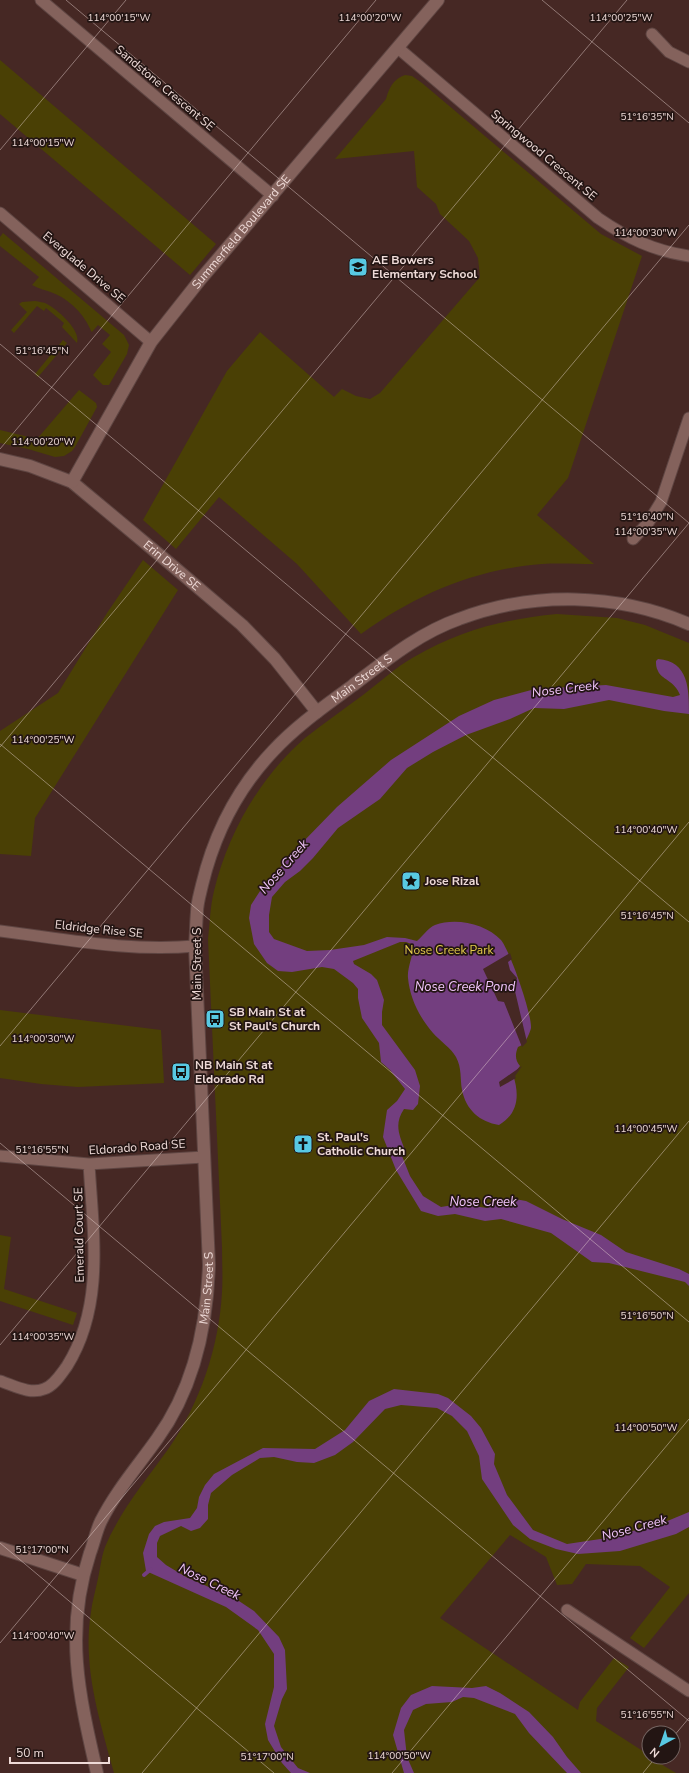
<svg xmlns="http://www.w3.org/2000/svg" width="689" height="1773" font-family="'Nunito Sans',sans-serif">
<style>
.green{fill:#4a4005}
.water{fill:#733e7f}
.pier{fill:#462824}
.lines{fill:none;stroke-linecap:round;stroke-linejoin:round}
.stream{stroke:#733e7f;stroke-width:4}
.minor-casing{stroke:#5e4542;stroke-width:13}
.tertiary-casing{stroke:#5e4542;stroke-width:14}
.secondary-casing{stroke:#5e4542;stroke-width:14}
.minor{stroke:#84625c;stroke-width:11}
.tertiary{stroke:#84625c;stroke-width:12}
.secondary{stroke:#84625c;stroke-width:12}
.ticks{fill:none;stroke:#eedad7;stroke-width:1;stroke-opacity:0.45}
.labels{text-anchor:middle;stroke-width:3.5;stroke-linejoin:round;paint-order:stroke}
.street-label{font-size:12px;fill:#eedad7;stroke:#231513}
.poi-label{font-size:12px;font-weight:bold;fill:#eedad7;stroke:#231513;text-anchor:start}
.park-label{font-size:12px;fill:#e5cd4b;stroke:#231513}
.water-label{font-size:13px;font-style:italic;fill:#f2c5fc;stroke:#231513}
.ticks-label{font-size:10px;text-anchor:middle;fill:#eedad7;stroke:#231513;stroke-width:3.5;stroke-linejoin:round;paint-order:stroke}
</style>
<rect width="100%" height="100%" fill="#462824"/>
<path class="green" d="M0,60L216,244L190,275L0,114Z
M405,75L412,76L422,83L601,234L642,256L568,478L537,515L594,564C577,564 559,563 542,564C475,569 415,595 361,634L297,564L219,497L176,549L143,520L227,371L260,332L334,397L342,389L356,396L370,399L380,393L480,277L478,258L469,241L440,214L436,204L417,187L414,151L335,159L386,99C389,88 393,79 405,75Z
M3,233L124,335L129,345L127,354L109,385H103L93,375L111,352L102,344L110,335L98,325L92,332L91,331C85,315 69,299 53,293C46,290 39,289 32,285L39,277L0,246V237Z
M35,301C39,302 44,302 47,304C58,310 81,330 77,343L62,327L64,323L46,308L44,311L37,306L14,333L11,330L27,312L19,304L22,302Z
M63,340L67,343L38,377L35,374Z
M79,390L96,403L97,407L75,447L72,451L64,456L55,457L28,449L0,443V430L37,439Z
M143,560L178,590L35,818L31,856L0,854V731L58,693L107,613Z
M557,614L617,618L645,625L689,643V1593L644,1648L630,1638L670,1587L640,1566L586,1564L572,1584L557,1585L546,1557L510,1535L440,1618L578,1710L580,1702L614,1658L629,1667L597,1708L596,1721L649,1755V1757L676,1773H114C100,1721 82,1667 91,1612C92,1602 95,1593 97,1583C100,1571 101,1558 105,1547C120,1511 146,1480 169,1448C200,1403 219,1347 222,1292C223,1277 222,1262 222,1247L208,939C210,923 210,907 214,891C228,833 260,777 305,738C324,723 344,709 363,695C380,682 396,667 414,657C460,630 505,619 557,614Z
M0,1010L161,1030L164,1083L78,1087L41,1084L0,1078Z
M0,1235L11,1237L4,1289L77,1313L73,1325L0,1301Z"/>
<path class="water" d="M658,659C689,661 689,690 689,714L664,711L609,700L564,709L534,708L510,719L466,735L433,752L407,768L380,799L338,828L313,858L300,871L285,882L272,897L269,915V932L274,939L307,951L330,950L364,945L387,937L405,938L417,941C423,936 428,928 435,925C456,917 486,924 501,940C510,951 532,1014 531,1028C530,1033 526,1040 524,1044L518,1047C515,1054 515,1060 520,1066L513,1075C520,1095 518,1114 499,1125C480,1122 466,1110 462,1090C460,1079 462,1068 456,1057C451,1048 440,1041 433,1033C420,1018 410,999 408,978C407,969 413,955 414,945L406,942H400L353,961L354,964L371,974L377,980L384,1000L382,1012V1025L415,1070L420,1086L418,1104L413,1110L404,1109C394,1124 399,1135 405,1150L402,1156L410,1176L423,1196L441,1207L459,1204L487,1208L497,1201L509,1198L526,1201L562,1219L601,1235L626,1252L679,1269L689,1274V1286L685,1282L609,1263L592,1262L551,1233L501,1219L485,1221L455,1214L438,1216L421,1211L396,1170L383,1137L387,1110L397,1101L405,1089L390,1070L381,1062L379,1043L362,1018L358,998V989L353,983L334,969L322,967L292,972L278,971L267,963L254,944L249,918L251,905L262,888L300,845L337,807L391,760L459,716L494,700L535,689L606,685L673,697L680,695C675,681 661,679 658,671C656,668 656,664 656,661Z
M394,1389L438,1394L448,1398L471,1416L481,1428L495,1454L494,1464L507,1495L533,1530L567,1544L607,1538L665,1522L689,1512V1527L676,1534L620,1551L578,1554L556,1549L530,1539L513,1525L482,1479L479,1456L467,1431L452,1416L437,1408L401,1405L385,1409L353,1442L335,1455L314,1463L297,1462L274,1457L260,1458L232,1475L211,1493L208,1505V1519L200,1528L191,1531L181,1526L160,1536L157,1543V1557L166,1565L186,1577L236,1599L254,1611L279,1637L285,1650L287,1689L282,1699L274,1726L281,1747L298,1768L310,1773H291L282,1763L268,1740L265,1724L274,1687V1654L258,1630L226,1607L146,1571L143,1553L149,1534L155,1526L164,1522L190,1518L197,1508L199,1497L205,1485L214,1474L263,1448L315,1449L345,1430L369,1401Z
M432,1686L472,1688L486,1686L500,1693L529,1712L553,1737L567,1757L581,1773H567L529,1733L515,1714L474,1698L463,1697L452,1702L426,1704L413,1710L404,1730L407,1757L414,1773H404L393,1735L401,1708L411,1695Z"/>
<path class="pier" d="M510,953L512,959L508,962L510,970L517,978L514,987L527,1042L522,1047L504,1002L498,1001L483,969Z
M522,1066L515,1076L516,1078L500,1087L499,1082Z"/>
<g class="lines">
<path class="stream" d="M144,1575L151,1569"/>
<g class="minor-casing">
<path id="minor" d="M41,0L273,196
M652,34L669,52L689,62
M398,48L598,218C627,238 654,251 689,256
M0,213L151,342
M633,539L648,523L661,502L689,418
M0,931C65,939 130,952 195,946
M0,1156L89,1164L204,1157
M0,1381C13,1385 30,1395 44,1389C54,1386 61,1374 67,1366C105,1305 93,1232 89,1164
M567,1610L689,1691"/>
</g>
<g class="tertiary-casing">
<g id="tertiary">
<path id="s1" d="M0,459L30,466L72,482L174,567L242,625L275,659L317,712"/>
<path id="s2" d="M72,482L151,342L200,280L438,0"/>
<path d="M0,1548L83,1575"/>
</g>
</g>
<g class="secondary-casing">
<g id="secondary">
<path id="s3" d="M97,1773C79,1695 64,1632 90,1553C94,1543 96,1531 101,1521C116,1491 138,1466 157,1439C194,1388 207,1327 209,1265L195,946C196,935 196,923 197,912C197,903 200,894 202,885C214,835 237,789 273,751C296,726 325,706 352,686C385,661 419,633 459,619C533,591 617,593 689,624"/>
</g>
</g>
<use href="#minor" class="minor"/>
<use href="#tertiary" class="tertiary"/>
<use href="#secondary" class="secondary"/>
</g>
<path class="ticks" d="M66,0L689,523M542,0L689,123M0,150L126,0M0,344L689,922M0,449L376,0M0,744L689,1322M0,747L627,0M0,1046L689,225M0,1143L689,1721M0,1345L689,523M0,1543L274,1773M0,1643L689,822M673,1737L689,1718M142,1773L689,1121M392,1773L689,1419M643,1773L656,1757"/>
<defs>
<g id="school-square" transform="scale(1)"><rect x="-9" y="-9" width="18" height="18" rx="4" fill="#58c9e3" stroke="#231513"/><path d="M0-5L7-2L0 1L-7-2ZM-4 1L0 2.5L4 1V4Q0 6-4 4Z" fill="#111"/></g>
<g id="sight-square" transform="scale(1)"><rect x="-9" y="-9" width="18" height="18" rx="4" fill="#58c9e3" stroke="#231513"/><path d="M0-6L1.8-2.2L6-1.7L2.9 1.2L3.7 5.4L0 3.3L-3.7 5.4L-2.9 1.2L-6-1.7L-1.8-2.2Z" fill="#111"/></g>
<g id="bus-square" transform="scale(1)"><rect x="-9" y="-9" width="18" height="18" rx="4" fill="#58c9e3" stroke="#231513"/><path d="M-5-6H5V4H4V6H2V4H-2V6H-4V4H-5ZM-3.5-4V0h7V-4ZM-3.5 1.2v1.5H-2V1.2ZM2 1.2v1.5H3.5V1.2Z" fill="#111"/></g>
<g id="church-square" transform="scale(1)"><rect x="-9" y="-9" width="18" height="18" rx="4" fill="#58c9e3" stroke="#231513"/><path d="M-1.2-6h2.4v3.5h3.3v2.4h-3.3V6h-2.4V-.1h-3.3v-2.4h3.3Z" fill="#111"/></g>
</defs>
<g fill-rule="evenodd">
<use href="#school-square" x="358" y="267"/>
<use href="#sight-square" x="411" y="881"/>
<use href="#bus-square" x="215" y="1019"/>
<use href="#bus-square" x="181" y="1072"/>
<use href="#church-square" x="303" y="1144"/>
</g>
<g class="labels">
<g class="street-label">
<text transform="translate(165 88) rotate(40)" y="4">Sandstone Crescent SE</text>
<text transform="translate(544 155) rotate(40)" y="4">Springwood Crescent SE</text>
<text dy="4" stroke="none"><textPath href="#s2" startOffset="303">Summerfield Boulevard SE</textPath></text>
<text transform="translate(84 267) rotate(40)" y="4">Everglade Drive SE</text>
<text dy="4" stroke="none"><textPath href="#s1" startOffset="206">Erin Drive SE</textPath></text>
<text dy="4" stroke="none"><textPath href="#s3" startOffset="1190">Main Street S</textPath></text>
<text transform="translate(99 929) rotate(6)" y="4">Eldridge Rise SE</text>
<text transform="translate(197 964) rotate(-90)" y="4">Main Street S</text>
<text transform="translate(137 1147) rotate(-4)" y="4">Eldorado Road SE</text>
<text transform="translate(79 1235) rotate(-91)" y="4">Emerald Court SE</text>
<text dy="4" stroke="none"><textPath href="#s3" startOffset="518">Main Street S</textPath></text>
</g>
<g class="poi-label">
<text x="372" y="264">AE Bowers<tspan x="372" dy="14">Elementary School</tspan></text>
<text x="425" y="885">Jose Rizal</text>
<text x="229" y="1016">SB Main St at<tspan x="229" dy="14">St Paul's Church</tspan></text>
<text x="195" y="1069">NB Main St at<tspan x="195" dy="14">Eldorado Rd</tspan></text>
<text x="317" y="1141">St. Paul's<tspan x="317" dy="14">Catholic Church</tspan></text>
</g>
<g class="park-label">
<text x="449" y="954">Nose Creek Park</text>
</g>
<g class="water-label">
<text transform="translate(565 688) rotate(-7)" y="5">Nose Creek</text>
<text transform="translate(283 866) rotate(-49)" y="5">Nose Creek</text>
<text x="465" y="991">Nose Creek Pond</text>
<text x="483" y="1206">Nose Creek</text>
<text transform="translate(634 1527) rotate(-15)" y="5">Nose Creek</text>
<text transform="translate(210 1581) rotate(26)" y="5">Nose Creek</text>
</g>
</g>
<g class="ticks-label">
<text x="119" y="21">114°00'15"W</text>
<text x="370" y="21">114°00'20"W</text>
<text x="621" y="21">114°00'25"W</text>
<text x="647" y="120">51°16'35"N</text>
<text x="43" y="146">114°00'15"W</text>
<text x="646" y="236">114°00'30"W</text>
<text x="42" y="354">51°16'45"N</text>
<text x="43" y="445">114°00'20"W</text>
<text x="647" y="520">51°16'40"N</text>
<text x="646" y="535">114°00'35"W</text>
<text x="43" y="743">114°00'25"W</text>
<text x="646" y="833">114°00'40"W</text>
<text x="647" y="919">51°16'45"N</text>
<text x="43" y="1042">114°00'30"W</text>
<text x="646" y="1132">114°00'45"W</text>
<text x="42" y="1153">51°16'55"N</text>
<text x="647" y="1319">51°16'50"N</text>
<text x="43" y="1340">114°00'35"W</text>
<text x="646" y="1431">114°00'50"W</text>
<text x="42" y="1553">51°17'00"N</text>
<text x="43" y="1639">114°00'40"W</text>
<text x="647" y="1718">51°16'55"N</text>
<text x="399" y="1759">114°00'50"W</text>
<text x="267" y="1760">51°17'00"N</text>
</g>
<g transform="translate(661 1745) rotate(220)"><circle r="19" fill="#231513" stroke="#746461"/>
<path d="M0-3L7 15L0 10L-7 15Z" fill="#58c9e3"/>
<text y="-6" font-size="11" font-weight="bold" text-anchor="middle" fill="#eedad7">N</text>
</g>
<path d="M10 1757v6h99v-6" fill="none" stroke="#eedad7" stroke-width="2"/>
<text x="16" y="1757" font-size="12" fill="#eedad7" stroke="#231513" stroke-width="3" paint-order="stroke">50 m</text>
</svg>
